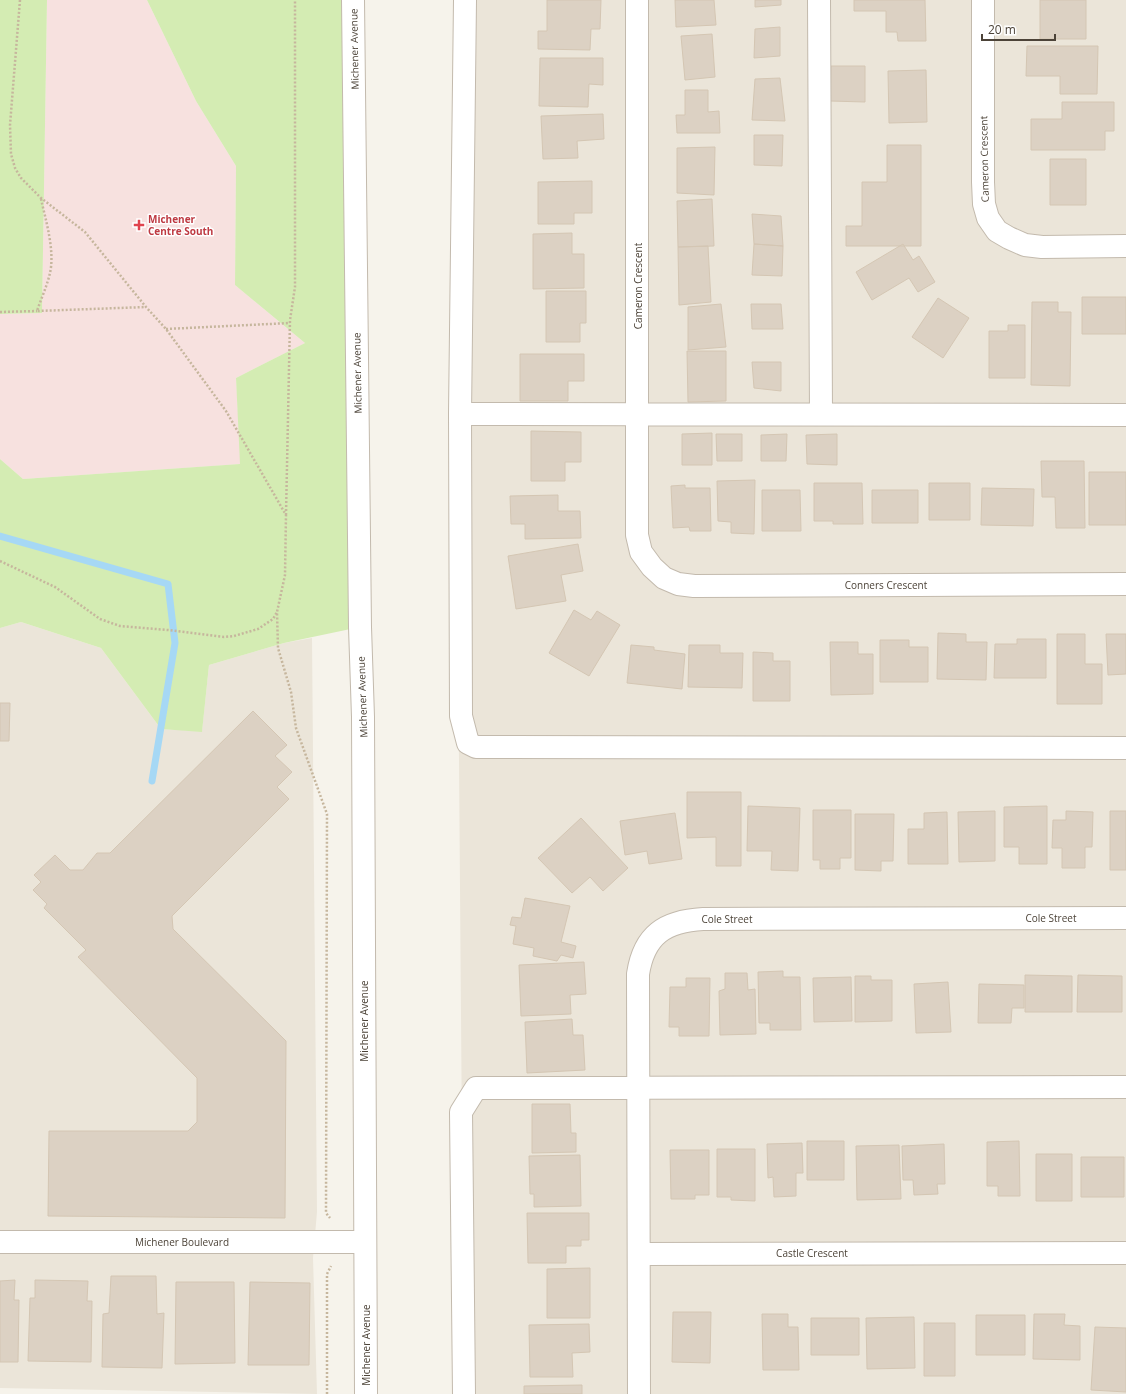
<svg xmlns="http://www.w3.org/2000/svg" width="1126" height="1394" font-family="'Open Sans',sans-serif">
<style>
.residential{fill:#ebe5d9}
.medical{fill:#f7e1df}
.green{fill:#d4ecb3}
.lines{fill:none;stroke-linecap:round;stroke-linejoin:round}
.stream{stroke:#a6d8f5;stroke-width:7}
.building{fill:#dcd1c3;stroke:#d4c6b3}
.minor-casing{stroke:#c3baad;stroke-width:24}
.path{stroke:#c6b69d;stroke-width:2.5;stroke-dasharray:2 2;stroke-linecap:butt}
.minor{stroke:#fff;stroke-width:22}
.health-dot{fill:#e0444e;stroke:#fff;stroke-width:1.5}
.labels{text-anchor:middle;stroke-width:3;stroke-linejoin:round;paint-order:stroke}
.street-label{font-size:10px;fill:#4c4338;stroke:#fff}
.health-label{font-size:10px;font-weight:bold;fill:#be3a42;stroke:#fff;text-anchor:start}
</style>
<rect width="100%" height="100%" fill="#f6f3eb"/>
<path class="residential" d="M453,0H1126V1394H464Z
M21,622L101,648L161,729L202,731L209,665L284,643L312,638L317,1212L313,1258L317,1394L0,1388V628Z"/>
<path class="medical" d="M47,0H147L196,101L236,166L235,285L305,343L236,378L241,464L23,479L0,459V314L42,313Z"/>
<path class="green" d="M0,0H47L42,313L0,314Z
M147,0H355L360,627L284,643L209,665L202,732L161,729L101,648L21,622L0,628V459L23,479L240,464L236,378L305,343L235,285L236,166L196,101Z"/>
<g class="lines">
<path class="stream" d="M0,536L168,584L175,643L152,781"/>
</g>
<path class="building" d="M547,0H601L600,29H591L590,50L538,49V31H547Z
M675,0H714L716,25L676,27Z
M755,0H781V5L755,7Z
M854,0H925L926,41H898L897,32H886V11H854Z
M1040,0H1086V39H1040Z
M780,27V56L754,58L755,29Z
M712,34L715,77L685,80L681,36Z
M1027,46H1098L1097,94H1060V76H1026Z
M540,58H603V85L589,84L588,107L539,106Z
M831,66H865V102L830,101Z
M926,70L927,122L889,123L888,71Z
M780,78L785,121L752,120L755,79Z
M685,90H708V112L719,111L720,133H677L676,115H685Z
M1062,102H1114V131H1105V150H1031V119H1062Z
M603,114L604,139L577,141L578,158L543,159L541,116Z
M754,135H783L782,166L754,165Z
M887,145H921V246H846V226H862V182H887Z
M715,147L714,195L677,193V148Z
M1050,159H1086V205H1050Z
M592,181V213H574V224H538V182Z
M712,199L714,246L678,247L677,201Z
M752,214L781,216L783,246L754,244Z
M572,233V254H584V288L533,289V234Z
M754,244L783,246L782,276L752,275Z
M903,244L913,260L919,256L935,282L918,292L909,278L872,300L856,272Z
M708,246L711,302L679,305L678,247Z
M546,291H586V323H580V342H546Z
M1082,297H1126V334H1082Z
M938,298L969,318L943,358L912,337Z
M1032,302H1058V312H1071L1070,386L1031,385Z
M721,304L726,347L688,350V307Z
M751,304H781L783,329H752Z
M1008,325H1025V378H989V331H1008Z
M687,351H726V401L688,402Z
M520,354H584V381H568V401H520Z
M752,362H781V391L754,388Z
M531,431L581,432V462H565V481H531Z
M712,433V465H682V434Z
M716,434H742V461H717Z
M787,434L786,461H761V435Z
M837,434V465L807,464L806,435Z
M1041,461H1084L1085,528H1056L1055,497H1042Z
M1089,472H1126V525H1089Z
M755,480L754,534L731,533V522L718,521L717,481Z
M814,483H862L863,524H833V521H814Z
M929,483H970V520H929Z
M685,485V488H710L711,531H690L689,527L673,528L671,486Z
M982,488L1034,489L1033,526L981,525Z
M762,490H800L801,531H762Z
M872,490H918V523H872Z
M558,495V511H580L581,538L525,539V524H511L510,496Z
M578,544L583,571L561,575L566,601L516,609L508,556Z
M574,610L591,620L597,611L620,625L589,676L549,653Z
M938,633L966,634V642H987L986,680L937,679Z
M1057,634H1085V664H1102V704H1057Z
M1106,634H1126V674L1108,675Z
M1017,639H1046V678H994L995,644H1017Z
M880,640H909V647H928V682H880Z
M830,642H858V654H873V694L831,695Z
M631,645L654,647V650L685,654L682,689L627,683Z
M689,645H720V653H743L742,688L688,687Z
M753,652L773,653V661H790V701H753Z
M0,703H10L9,741H0Z
M253,711L287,745L275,756L292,772L277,787L289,799L172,916L173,929L286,1041L285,1218L48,1216L49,1131H188L197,1122V1078L78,957L86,950L44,908L47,904L33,890L41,882L34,875L55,855L70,870H83L97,853H110Z
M687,792H741V866H716V837L687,838Z
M748,806L800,808L798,871L771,870L772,851H747Z
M1047,806V864H1019V847H1004V807Z
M813,810H851V858H840V869H820V860H813Z
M995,811V861L959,862L958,812Z
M1066,811L1093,812L1092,847H1085V868H1062V848H1052L1053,820H1066Z
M1110,811H1126V870H1110Z
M947,812L948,864H908V829H924V813Z
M675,813L682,859L649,864L647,851L625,855L620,821Z
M855,814H894L893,861H881V871L855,870Z
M581,818L628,868L603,891L590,877L572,893L538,858Z
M525,898L570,906L561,942L576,946L573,958L561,955L557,961L533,956L534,948L513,944L516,926L510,925L512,917L521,918Z
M584,962L586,994L570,995L571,1014L521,1016L519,965Z
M783,971V977H800L801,1030H770V1023H759L758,972Z
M725,973H747L748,990L755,989L756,1034L720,1035L719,991L725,989Z
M1025,975L1072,976V1012H1025Z
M1078,975L1122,976V1012H1077Z
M855,976H871V980H892V1021L855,1022Z
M851,977L852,1021L814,1022L813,978Z
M686,978H710L709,1036H679V1027H669L670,987H686Z
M948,982L951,1032L916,1033L914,984Z
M979,984L1024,985V1008H1012L1011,1023H978Z
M572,1019L573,1035H583L585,1070L527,1073L525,1022Z
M532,1104H570L571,1133H576V1152L532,1153Z
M807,1141H844V1180H807Z
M1019,1141L1020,1196H998V1186H987V1142Z
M802,1143L803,1173H796V1196L774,1197L773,1177L768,1178L767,1144Z
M944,1144L945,1184H937L938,1194L914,1195L913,1180H903L902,1146Z
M899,1145L901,1199L857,1200L856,1146Z
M717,1149H755V1201L731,1200V1197H717Z
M670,1150H709V1195H695V1199H671Z
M1036,1154H1072V1201H1036Z
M580,1155L581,1206L534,1207V1194H530L529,1156Z
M1081,1157H1124V1197H1081Z
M527,1213H589V1240H581V1246H566V1263H528Z
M590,1268V1318H547V1269Z
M111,1276H156L157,1314L164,1313L162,1368L102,1367L103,1314L109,1313Z
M15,1280L14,1300H19L18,1362H0V1281Z
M35,1280L88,1281L87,1301H92L91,1362L28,1361L30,1298H35Z
M176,1282H234L235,1363L175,1364Z
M250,1282L310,1283L309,1365H248Z
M673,1312H711L710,1363L672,1362Z
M762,1314H788V1327H798L799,1370H763Z
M1034,1314H1065L1064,1325L1080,1326V1360L1033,1359Z
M976,1315H1025V1355H976Z
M914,1317L915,1368L867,1369L866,1318Z
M811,1318H859V1355H811Z
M924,1323H955V1376H924Z
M589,1324L590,1352L572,1353L573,1377H530L529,1325Z
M1095,1327L1126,1328V1392L1091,1390Z
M582,1385V1394H524V1386Z"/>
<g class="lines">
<g class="minor-casing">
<path id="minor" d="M353,0L360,627L363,717L366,1394
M465,0L460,414L461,716L468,743L476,747L1126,748
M637,0V535L641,552L652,567L664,578L678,584L694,586L1126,584
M819,0L821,414
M983,0V182L984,204L988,218L997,231L1009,238L1025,245L1042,247L1126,246
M460,414L1126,415
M0,1242H365
M639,1254L1126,1253
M464,1394L461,1112L476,1088L1126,1087
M639,1394L638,974C644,935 665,921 703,919L1126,918"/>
</g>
<path class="path" d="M20,0L10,125L11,154L15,168L21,178L41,198L85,232L146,307L166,329L226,411L286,515L285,575L277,612L278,648L291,692L296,728L327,814L326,1213L330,1218
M41,199C46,221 55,251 50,273C47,286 41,299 37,311L146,307
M0,312L37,311
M166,329L290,323
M286,515L290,320L295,287V0
M0,561L55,587L100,619L120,626L168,630L224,637L234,636L258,629L273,619L277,612
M327,1394V1274L331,1266"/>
<use href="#minor" class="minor"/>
</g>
<path class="health-dot" d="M137 219h4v4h4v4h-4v4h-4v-4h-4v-4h4z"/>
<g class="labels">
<g class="street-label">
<text transform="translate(354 49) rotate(-91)" y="4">Michener Avenue</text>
<text transform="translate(984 159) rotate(-91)" y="4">Cameron Crescent</text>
<text transform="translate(638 286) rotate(-90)" y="4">Cameron Crescent</text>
<text transform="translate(357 373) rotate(-91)" y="4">Michener Avenue</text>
<text x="886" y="589">Conners Crescent</text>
<text transform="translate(362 697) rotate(-92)" y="4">Michener Avenue</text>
<text x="1051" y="922">Cole Street</text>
<text x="727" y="923">Cole Street</text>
<text transform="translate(364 1021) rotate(-90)" y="4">Michener Avenue</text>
<text x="182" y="1246">Michener Boulevard</text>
<text x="812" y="1257">Castle Crescent</text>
<text transform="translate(366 1345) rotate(-90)" y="4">Michener Avenue</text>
</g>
<g class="health-label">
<text x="148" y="223">Michener<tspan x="148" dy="12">Centre South</tspan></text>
</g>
</g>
<path d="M982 34v6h73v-6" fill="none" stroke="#4c4338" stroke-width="2"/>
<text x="988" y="34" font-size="12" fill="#4c4338" stroke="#ffffff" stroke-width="3" paint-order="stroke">20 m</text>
</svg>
